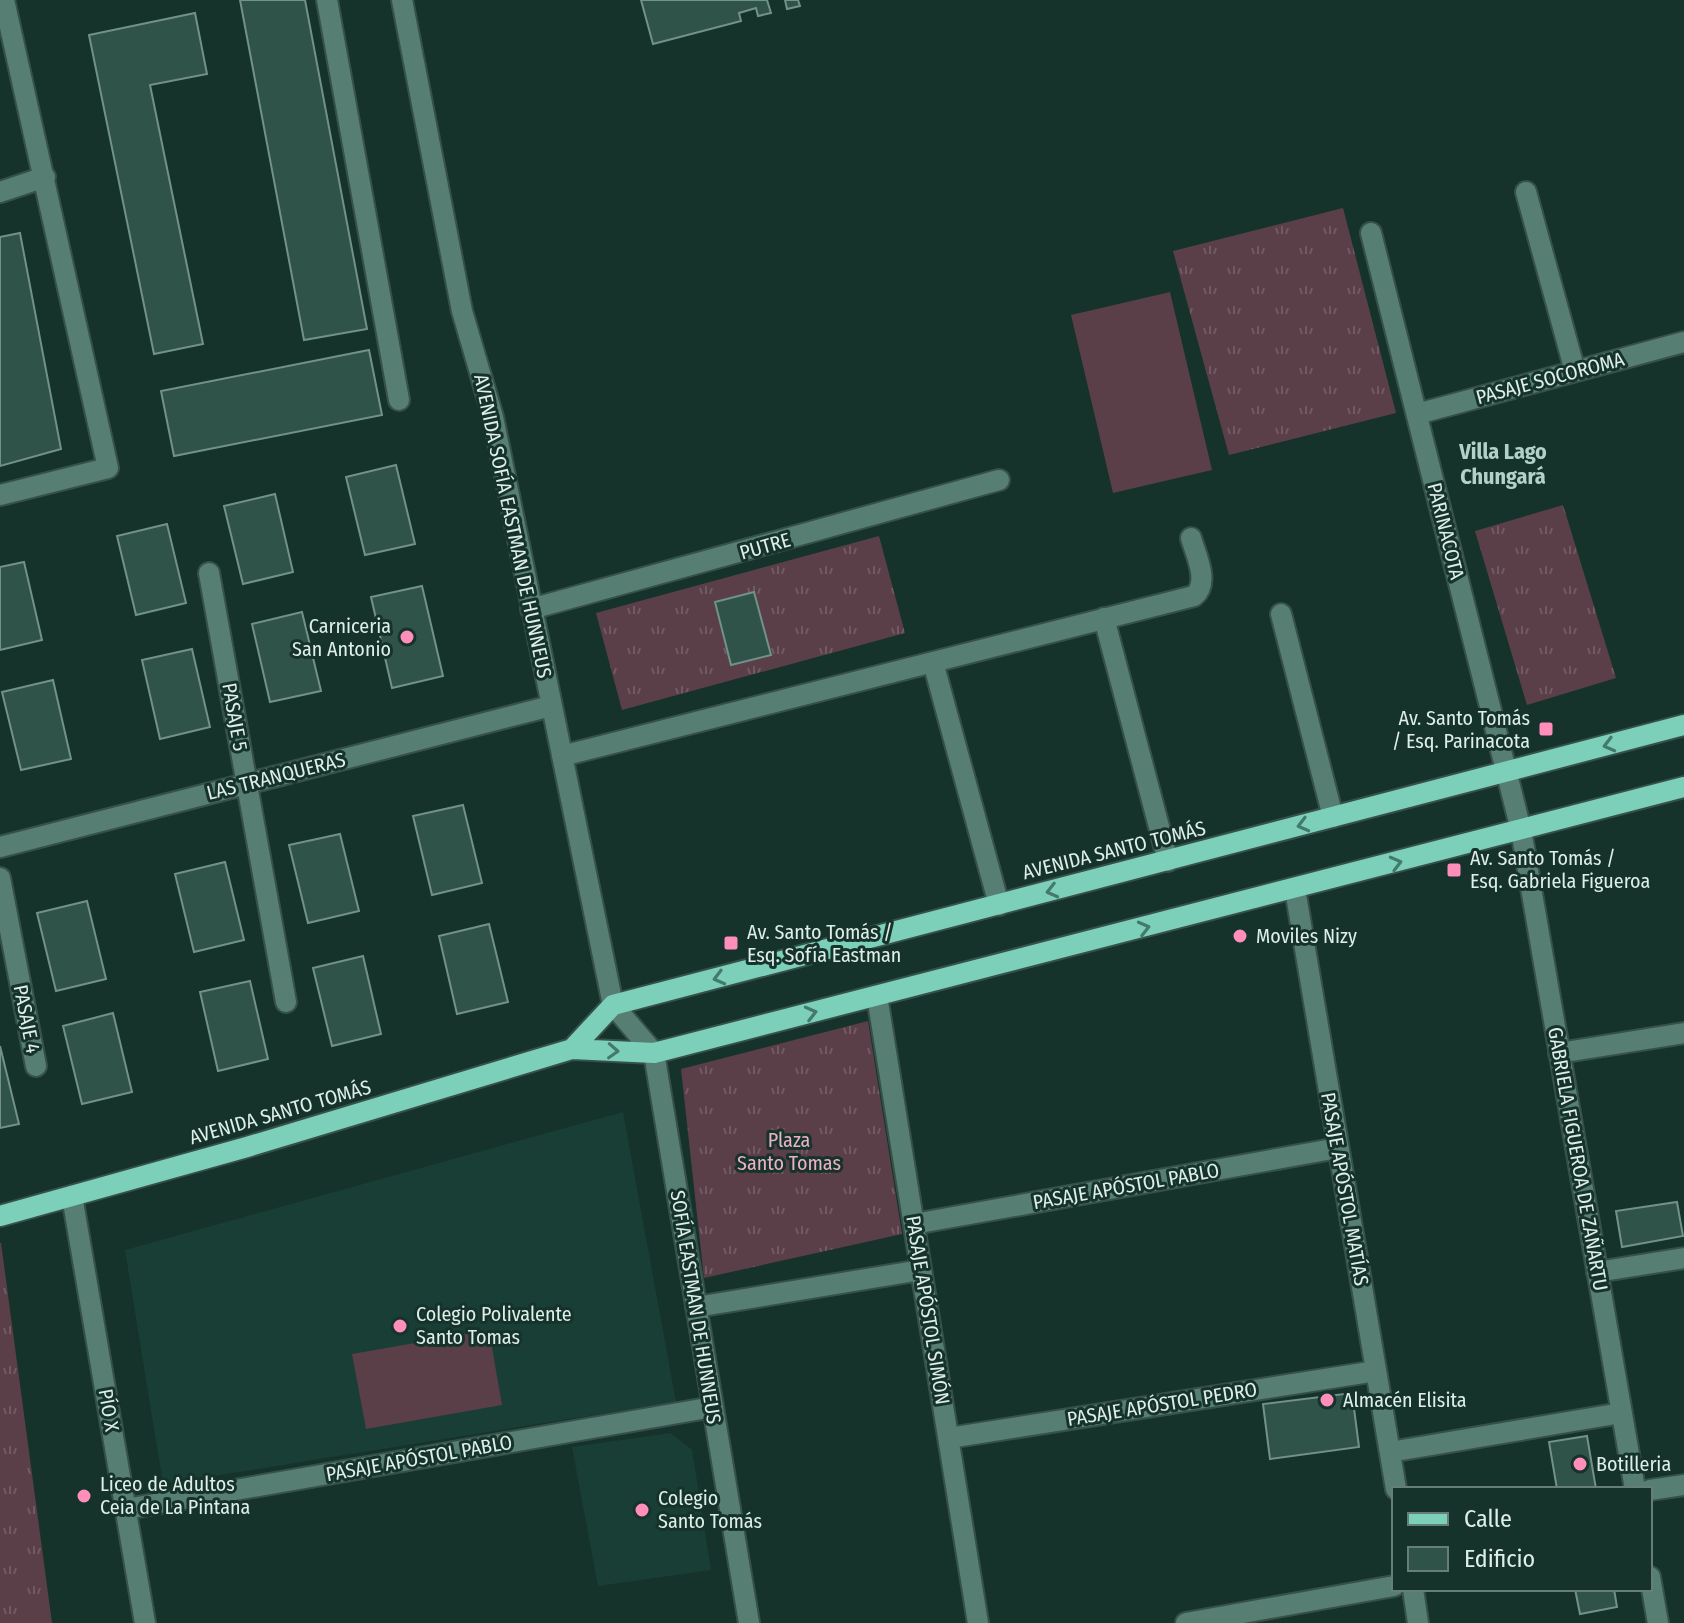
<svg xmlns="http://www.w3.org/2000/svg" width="1684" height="1623" font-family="'Fira Sans Condensed',sans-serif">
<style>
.built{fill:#183e35}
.grass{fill:url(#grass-tufts)}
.pitch{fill:#5a3e48}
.building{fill:#2f5349;stroke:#729188;stroke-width:2}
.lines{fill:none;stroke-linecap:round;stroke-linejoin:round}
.minor-casing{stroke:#365149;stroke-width:24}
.major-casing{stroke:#365149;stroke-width:24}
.minor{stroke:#577e73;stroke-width:20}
.major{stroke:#7cd0ba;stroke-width:20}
.oneway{stroke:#447a6b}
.poi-dot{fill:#ff8eba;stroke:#16332b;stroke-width:3}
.labels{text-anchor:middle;stroke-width:6;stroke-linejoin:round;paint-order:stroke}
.street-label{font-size:20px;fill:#deeee9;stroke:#16332b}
.poi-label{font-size:20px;fill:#deeee9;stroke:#16332b;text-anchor:start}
.park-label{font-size:20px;fill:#edb1c5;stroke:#16332b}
.neighbourhood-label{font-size:22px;font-weight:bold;fill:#b2d2c9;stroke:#16332b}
</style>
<defs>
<pattern id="grass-tufts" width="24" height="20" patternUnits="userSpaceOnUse" patternTransform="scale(2)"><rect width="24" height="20" fill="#5a3e48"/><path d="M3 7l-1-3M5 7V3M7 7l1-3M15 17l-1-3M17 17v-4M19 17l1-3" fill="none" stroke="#715a62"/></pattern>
</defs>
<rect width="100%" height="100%" fill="#16332b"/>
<path class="built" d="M623,1112L676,1402L163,1484L125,1250Z
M671,1433L692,1450L711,1570L598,1586L572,1447Z"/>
<path class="grass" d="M1343,208L1396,413L1229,455L1173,251Z
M1563,505L1616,678L1527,705L1475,531Z
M879,536L905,633L622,710L596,613Z
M868,1021L902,1234L704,1278L681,1069Z
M0,1243H1L52,1623H0Z"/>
<path class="pitch" d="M1170,292L1212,470L1113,493L1071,315Z
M489,1330L502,1405L366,1429L352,1354Z"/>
<path class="building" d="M240,0H305L367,329L304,340Z
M641,0H767L771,13L758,16L756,8L739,13L741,21L653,44Z
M785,0H798L800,6L787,9Z
M195,13L207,74L150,85L203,344L154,354L89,35Z
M20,233L61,449L0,466V237Z
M369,350L382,415L174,456L161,391Z
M396,465L415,544L365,555L346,477Z
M275,494L293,572L243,584L224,506Z
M167,524L186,603L136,615L117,536Z
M24,562L42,640L0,650V567Z
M422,586L443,676L392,688L371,597Z
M754,592L771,655L731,665L715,602Z
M302,612L321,691L270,702L252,624Z
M192,649L210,727L160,739L142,660Z
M53,680L71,759L21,770L2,692Z
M463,805L482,883L432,895L413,816Z
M340,834L359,911L308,923L289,845Z
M225,862L244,940L194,952L175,874Z
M87,901L106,979L56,991L37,913Z
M489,924L508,1002L457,1014L439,936Z
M363,956L381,1034L332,1046L313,968Z
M250,981L268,1059L218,1071L200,992Z
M113,1013L132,1092L82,1104L63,1026Z
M0,1046L19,1124L0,1128Z
M1677,1202L1683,1236L1622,1247L1616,1211Z
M1352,1393L1359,1447L1270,1459L1263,1404Z
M1587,1436L1596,1489H1557L1549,1442Z
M1575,1589H1614L1617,1607L1580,1614Z"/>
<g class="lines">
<g class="minor-casing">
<path id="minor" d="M327,0L399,400
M402,0L462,311L493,417L613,1005L654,1053L749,1623
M0,192L45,177
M1526,192L1575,371
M1371,233L1521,830L1635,1489
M1417,414L1684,342
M0,495L108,468L4,0
M209,573L286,1002
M531,609L999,480
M1281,614L1333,817
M1104,618L1168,861
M933,662L999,905
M562,756L1194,596C1210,583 1196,555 1191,538
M0,847L551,706
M0,878L36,1066
M1295,889L1396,1489
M877,996L978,1623
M1559,1053L1684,1033
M72,1196L145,1623
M914,1224L1338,1148
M1597,1272L1684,1258
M696,1307L921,1270
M949,1438L1376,1371
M1390,1452L1621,1413
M1650,1490L1684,1485
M126,1509L713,1407
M1650,1577L1658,1623
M1413,1589L1418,1623
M1186,1623L1394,1586"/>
</g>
<g class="major-casing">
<path id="major" d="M572,1049L613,1005L1684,725
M0,1216L247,1147L572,1049L654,1053L1684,787"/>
</g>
<use href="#minor" class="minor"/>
<use href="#major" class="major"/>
</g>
<defs><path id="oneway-chevron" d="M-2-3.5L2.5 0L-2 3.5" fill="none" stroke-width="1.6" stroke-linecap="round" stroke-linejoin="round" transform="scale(2)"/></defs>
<g class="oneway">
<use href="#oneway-chevron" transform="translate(1609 745) rotate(165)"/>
<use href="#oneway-chevron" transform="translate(1303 825) rotate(165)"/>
<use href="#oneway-chevron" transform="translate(1396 863) rotate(-15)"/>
<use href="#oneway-chevron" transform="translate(1052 891) rotate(166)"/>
<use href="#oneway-chevron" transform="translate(1144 928) rotate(-14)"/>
<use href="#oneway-chevron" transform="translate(719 978) rotate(165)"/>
<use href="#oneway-chevron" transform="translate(811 1013) rotate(-14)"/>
<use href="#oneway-chevron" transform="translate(613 1051) rotate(3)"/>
</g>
<g class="poi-dot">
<circle cx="407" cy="637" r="8"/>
<rect x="1538" y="721" width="16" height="16" rx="4"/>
<rect x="1446" y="862" width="16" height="16" rx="4"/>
<circle cx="1240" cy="936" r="8"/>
<rect x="723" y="935" width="16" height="16" rx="4"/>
<circle cx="400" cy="1326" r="8"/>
<circle cx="1327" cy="1400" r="8"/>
<circle cx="1580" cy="1464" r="8"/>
<circle cx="84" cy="1496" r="8"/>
<circle cx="642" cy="1510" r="8"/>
</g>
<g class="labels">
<g class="street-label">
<text transform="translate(1550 378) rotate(-15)" y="7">PASAJE SOCOROMA</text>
<text transform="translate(513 526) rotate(78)" y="7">AVENIDA SOFÍA EASTMAN DE HUNNEUS</text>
<text transform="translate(1446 531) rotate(76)" y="7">PARINACOTA</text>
<text transform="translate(765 546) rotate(-16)" y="7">PUTRE</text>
<text transform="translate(235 717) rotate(80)" y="7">PASAJE 5</text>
<text transform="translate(276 776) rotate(-14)" y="7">LAS TRANQUERAS</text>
<text transform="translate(1114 850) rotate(-14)" y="7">AVENIDA SANTO TOMÁS</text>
<text transform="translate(27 1019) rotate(79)" y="7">PASAJE 4</text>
<text transform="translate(280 1112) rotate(-16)" y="7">AVENIDA SANTO TOMÁS</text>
<text transform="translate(1578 1159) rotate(80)" y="7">GABRIELA FIGUEROA DE ZAÑARTU</text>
<text transform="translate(1126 1186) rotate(-10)" y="7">PASAJE APÓSTOL PABLO</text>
<text transform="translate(1345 1189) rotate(80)" y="7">PASAJE APÓSTOL MATÍAS</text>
<text transform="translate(696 1307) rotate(81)" y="7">SOFÍA EASTMAN DE HUNNEUS</text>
<text transform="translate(928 1310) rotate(81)" y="7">PASAJE APÓSTOL SIMÓN</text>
<text transform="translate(1162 1404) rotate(-9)" y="7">PASAJE APÓSTOL PEDRO</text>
<text transform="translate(109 1410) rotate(80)" y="7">PÍO X</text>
<text transform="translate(419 1458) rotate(-10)" y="7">PASAJE APÓSTOL PABLO</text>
</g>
<g class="poi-label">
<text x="391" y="633" text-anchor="end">Carniceria<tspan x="391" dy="23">San Antonio</tspan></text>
<text x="1530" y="725" text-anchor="end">Av. Santo Tomás<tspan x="1530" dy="23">/ Esq. Parinacota</tspan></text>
<text x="1470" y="865">Av. Santo Tomás /<tspan x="1470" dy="23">Esq. Gabriela Figueroa</tspan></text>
<text x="747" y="939">Av. Santo Tomás /<tspan x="747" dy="23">Esq. Sofía Eastman</tspan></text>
<text x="1256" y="943">Moviles Nizy</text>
<text x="416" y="1321">Colegio Polivalente<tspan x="416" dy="23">Santo Tomas</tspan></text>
<text x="1343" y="1407">Almacén Elisita</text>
<text x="1596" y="1471">Botilleria</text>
<text x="100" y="1491">Liceo de Adultos<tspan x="100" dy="23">Ceia de La Pintana</tspan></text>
<text x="658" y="1505">Colegio<tspan x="658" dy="23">Santo Tomás</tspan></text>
</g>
<g class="park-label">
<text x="789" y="1147">Plaza<tspan x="789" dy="23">Santo Tomas</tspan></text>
</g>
<g class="neighbourhood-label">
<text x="1503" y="459">Villa Lago<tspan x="1503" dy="25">Chungará</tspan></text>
</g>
</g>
<rect x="1392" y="1487" width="260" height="104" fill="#16332b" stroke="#667e77" stroke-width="2"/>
<rect x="1408" y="1513" width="40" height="12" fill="#7cd0ba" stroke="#667e77" stroke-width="2"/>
<text x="1464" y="1527" font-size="24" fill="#deeee9">Calle</text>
<rect x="1408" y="1547" width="40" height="24" fill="#2f5349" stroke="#667e77" stroke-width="2"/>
<text x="1464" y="1567" font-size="24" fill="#deeee9">Edificio</text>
</svg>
